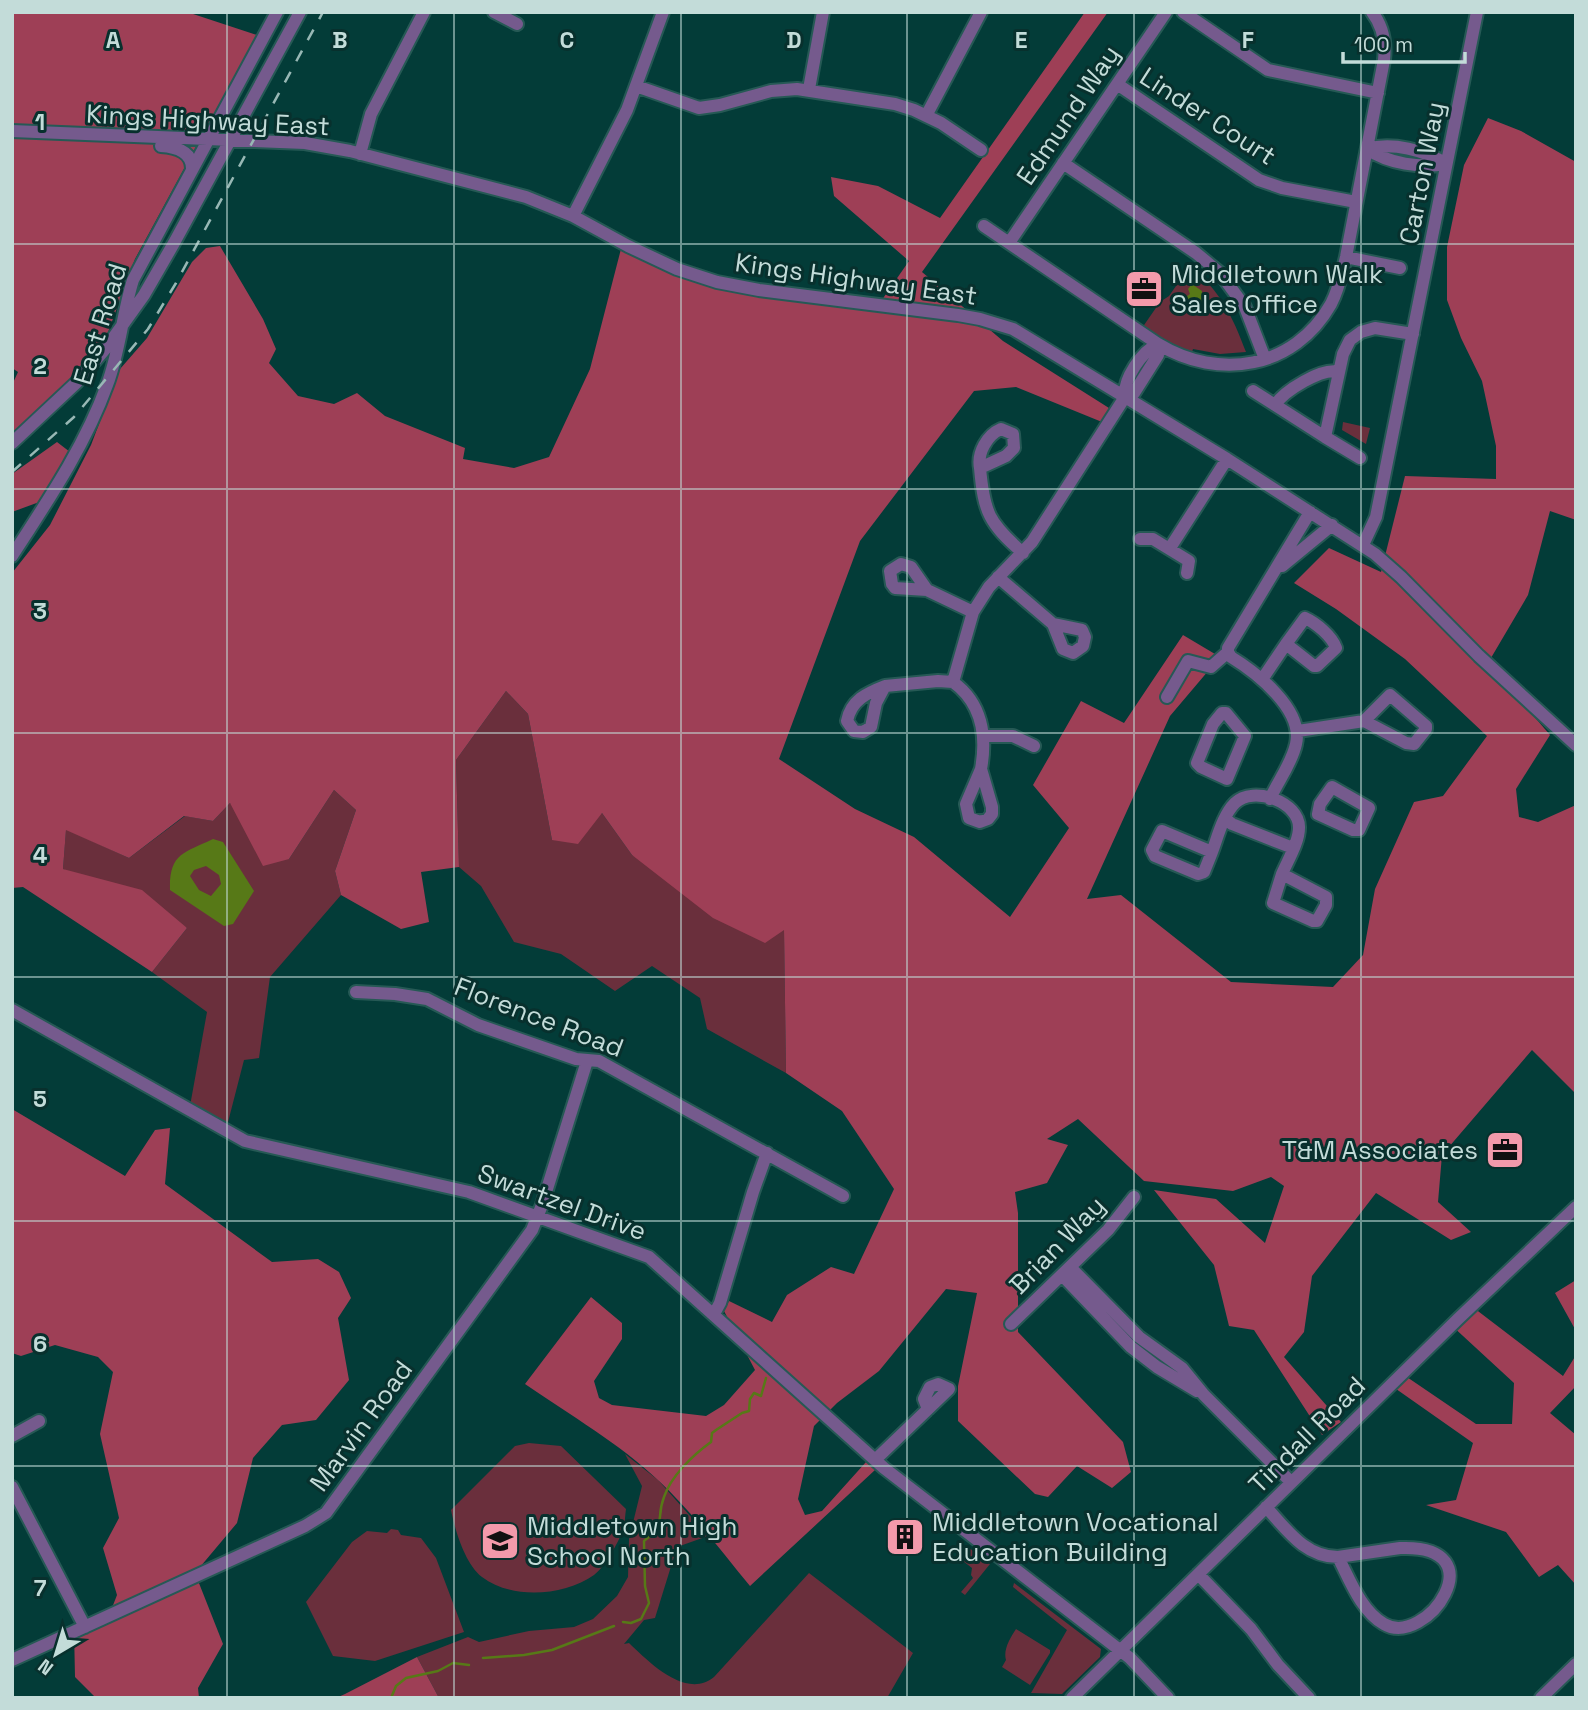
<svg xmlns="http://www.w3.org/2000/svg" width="1588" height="1710" font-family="'Space Grotesk',sans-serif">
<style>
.green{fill:#6a2f3c}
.forest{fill:#9e3f56}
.water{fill:#577917;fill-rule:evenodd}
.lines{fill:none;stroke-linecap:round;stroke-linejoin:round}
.stream{stroke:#577917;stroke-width:2.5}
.minor-casing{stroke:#265955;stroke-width:16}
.minor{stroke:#755a8d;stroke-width:12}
.rail{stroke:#98b8b5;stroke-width:2.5;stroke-dasharray:12 12;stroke-linecap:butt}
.grid{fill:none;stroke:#c3dcd9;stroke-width:2;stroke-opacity:0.55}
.labels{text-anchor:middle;stroke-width:6;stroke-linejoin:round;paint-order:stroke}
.street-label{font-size:26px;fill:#c3dcd9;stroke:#08302d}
.poi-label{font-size:26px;fill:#c3dcd9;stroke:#08302d;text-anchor:start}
.grid-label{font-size:23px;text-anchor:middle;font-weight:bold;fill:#c3dcd9;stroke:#08302d;stroke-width:6;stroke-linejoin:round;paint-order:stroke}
</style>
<rect width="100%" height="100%" fill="#033c38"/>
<path class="green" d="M1190,266C1221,292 1232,315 1246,352L1220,354L1193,349L1191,355L1142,328L1160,302L1169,296Z
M1343,422L1370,428L1366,444L1342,430Z
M506,691L528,714L552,840L602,813L632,855L784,929L786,1073L707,1029L700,998L652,966L615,991L561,954L514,942L481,886L459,867L456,760Z
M334,790L356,810L335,871L341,895L270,977L259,1058L244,1060L227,1126L190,1106L207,1012L152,972L187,928L63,869L66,829L129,858L185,816L213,821L230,803L289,859Z
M529,1443L561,1446L626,1509C625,1516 625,1524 623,1530C618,1543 605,1567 594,1575C564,1596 512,1600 482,1577C465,1564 455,1530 451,1510L515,1446Z
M625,1454L658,1480L708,1536L677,1547L655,1618L644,1620L624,1644L629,1643C649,1662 686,1700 714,1677L809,1573L913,1653L887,1698H439L417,1657L468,1637L479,1642L529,1631L574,1627L593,1619L617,1596L628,1577L629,1539L642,1486Z
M391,1529L398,1530L401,1535L421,1538L436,1558L464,1632L375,1661L333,1656L306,1602L352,1542L367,1531L387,1533Z
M968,1547L990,1564L965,1595L961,1592L973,1578L971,1575L972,1568L959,1558Z
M1014,1583L1101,1649L1100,1657L1062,1694L1031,1693L1067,1630L1013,1587Z
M1016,1629L1050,1650V1653L1030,1685L1002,1667L1006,1660C1003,1650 1010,1638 1016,1629Z"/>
<path class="forest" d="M12,12H187L257,35L135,259L107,335L67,383L39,412L12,434V385L18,372L12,368Z
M1085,12H1108L922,272L1003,341L1109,408L1102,422L1016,387L974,391L860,541L779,759L855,809L914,837L1010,917L1069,828L1033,785L1081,701L1124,723L1183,635L1220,657L1170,716L1087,899L1121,895L1231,982L1333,987L1363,955L1375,889L1414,802L1443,796L1487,736L1405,659L1336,609L1294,583L1329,548L1381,572L1405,476L1496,479V446L1482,381L1461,338L1447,300V247L1464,165L1488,118L1521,131L1576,162V520L1550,511L1528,595L1488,663L1550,735L1516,789L1519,817L1538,822L1576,805V1094L1532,1050L1442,1155L1438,1202L1471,1232L1451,1240L1376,1193L1312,1276L1304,1332L1284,1357L1341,1422L1322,1435L1254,1330L1229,1326L1214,1265L1154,1190L1216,1199L1265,1243L1284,1186L1271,1177L1233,1191L1144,1181L1078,1119L1047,1139L1068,1145L1047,1183L1015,1192L1018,1213V1332L1123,1442L1131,1472L1112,1488L1077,1466L1048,1497L1035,1494L958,1421V1386L977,1293L946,1289L879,1371L837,1403L814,1426L798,1499L805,1515L822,1511L866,1462L875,1470L750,1586C721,1551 693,1513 659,1481C620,1444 570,1415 525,1384L591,1297L622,1323V1339L594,1381L599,1398L612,1405L706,1416L724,1405L755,1370L724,1311L729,1301L772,1322L787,1295L831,1267L854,1274L894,1189L842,1111L786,1073L784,930L765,943L713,918L632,855L602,813L578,844L552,840L528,714L506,691L456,760L459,867L421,872L429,922L401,929L341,895L335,871L356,810L334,790L289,859L263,866L230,803L213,821L184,816L129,858L66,830L63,869L142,890L187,928L152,972L23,887L12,888V573L50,525L91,445L120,369L147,338L192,262L206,248L220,246L263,319L276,349L269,363L298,396L334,404L357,393L385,416L465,448L463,459L514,468L549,457L590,369L622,245L705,276L877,307L909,261L834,196L831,177L878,186L940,218Z
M57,442L70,452L42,501L12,512V474Z
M12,1109L125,1176L155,1130L170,1128L165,1184L272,1262L318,1259L339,1272L351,1298L338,1318L349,1380L316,1420L282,1425L253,1458L237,1523L195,1573L223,1644L198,1688L199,1698H96L75,1677L74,1630L110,1613L117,1595L103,1548L119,1518L100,1434L113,1372L98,1357L55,1345L21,1356L12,1353Z
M1576,1280V1331L1555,1293Z
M1470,1305L1563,1376L1576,1355V1386L1550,1413L1576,1435V1585L1558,1565L1539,1577L1506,1532L1426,1505L1456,1500L1473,1443L1389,1384L1401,1373L1476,1424H1512L1514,1383L1450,1324Z
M417,1657L439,1698H336L345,1694Z"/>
<path class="water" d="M1192,284L1202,291V296L1206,304L1202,310L1186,307L1182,304L1183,299L1190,294L1188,289Z
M213,839L223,842L254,891L233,924L224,926L170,890C169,853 184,853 213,839ZM206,866L219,875L221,884L211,896L199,890L190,876L194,870Z"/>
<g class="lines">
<path class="stream" d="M623,1622L631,1623L641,1619L649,1603L645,1586L644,1541C668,1523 655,1520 664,1497C671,1476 693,1455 711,1442L712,1433L716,1430L742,1413L749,1411L750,1399L754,1393L761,1396L766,1378
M483,1658L524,1655L552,1650L614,1626
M391,1698L396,1686L406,1678L438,1671L453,1663L469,1665"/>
<g class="minor-casing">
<path id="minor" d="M494,12L517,24
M1183,12L1268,70L1378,93
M1117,84L1259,180L1282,188L1356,202
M636,86L699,108L720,105L771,91L797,89L895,104L914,110L941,123L981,150
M809,89L823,12
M926,116L981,12
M12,131L305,143L350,151L526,197L573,216L628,246L677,269L717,282L759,290L958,315L980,319L1013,329L1227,459L1375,554L1401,577L1479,656L1576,745
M161,146C177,147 193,152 192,170
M1367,149C1392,142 1425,150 1446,164
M1367,149C1389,164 1420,168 1446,164
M360,154L371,114L424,12
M1063,163L1196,253L1220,273L1245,307L1265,359
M573,216L627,110L663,12
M984,226L1158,344C1219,381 1294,369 1331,304C1339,289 1342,273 1346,257L1384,60C1386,42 1383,26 1372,12
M1009,243L1166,12
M1346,257L1400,268
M1158,344V355L1134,393L1125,397C1123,379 1142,351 1158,344Z
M1339,372C1322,367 1284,391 1275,405L1325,437L1343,354L1350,340L1361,332L1375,328L1413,334
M1253,391L1275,405
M1001,429L1013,434L1014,448L1006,456L980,468C977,453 987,435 1001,429Z
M1325,437L1360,458
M12,443L76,383L106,348L144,295L174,243L300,12
M980,468C984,513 989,523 1023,553
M1140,539H1153L1189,561L1187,573
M1363,545L1376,517L1477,12
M1170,548L1227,459
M12,556C47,502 85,446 107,385C120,351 122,315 133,280L277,12
M901,564L911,567L927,590L895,588L892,584L890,571Z
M1282,566L1332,525
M998,577L1053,624
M927,590L973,612
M1305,618C1316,623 1332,636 1336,648L1317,666H1314L1286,644Z
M1053,624L1082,630L1085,637L1083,646L1073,653L1063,649Z
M1263,678L1286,644
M953,682L973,612L989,587L1032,542L1125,397
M953,682C982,703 987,736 981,769
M885,686L876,703L871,727L863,732L854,731L847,721C851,700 867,693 885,686Z
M885,686L938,681L953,682
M1390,695L1426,726V729L1414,744L1406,743L1364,721Z
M1167,697L1188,661L1211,667L1228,652
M1222,713H1226L1245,736L1227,779L1201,767L1197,763L1213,724Z
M1298,731L1364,721
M984,736H1013L1034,746
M981,769L992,807V814L988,819L980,822L969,818L966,804Z
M1332,787L1369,808L1359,830H1353L1318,814L1320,804Z
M1270,799C1278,781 1292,763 1296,744C1304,710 1257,673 1231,657L1228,652V648L1310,512
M1225,819L1232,824L1293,848
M1162,831L1212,852L1204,872L1198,874L1155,856L1152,850Z
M1212,852C1218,836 1223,815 1235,803C1253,785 1300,802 1299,828C1299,842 1288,860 1282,874
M1282,874L1326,897V905L1317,921H1313L1273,903Z
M356,992L395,994L427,999L478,1025L576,1059L599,1061L843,1196
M12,1010L245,1141L469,1192L649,1257L884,1468L1130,1658L1168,1698
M1070,1267L1139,1337L1182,1368L1204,1395L1291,1482
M1062,1275L1131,1347L1157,1367L1197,1391
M714,1314L720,1303L753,1192L767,1153
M1011,1324L1108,1230L1134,1197
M12,1436L39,1421
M875,1460L949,1389L938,1384L930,1387L924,1399L928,1409
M12,1487L85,1627
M1266,1507C1287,1530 1305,1557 1338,1557
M1400,1548C1499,1544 1426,1649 1384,1624C1361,1611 1350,1580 1338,1557Z
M1198,1574L1251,1629L1278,1665L1309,1698
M12,1660L305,1526L326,1513L532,1230L542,1205L587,1061
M1072,1698L1458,1319L1576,1207
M1541,1698L1576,1664"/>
</g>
<use href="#minor" class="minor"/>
<path class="rail" d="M12,472L74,417L148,329L176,283L323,12"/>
</g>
<path class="grid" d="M227,12V1698M454,12V1698M681,12V1698M907,12V1698M1134,12V1698M1361,12V1698M12,244H1576M12,489H1576M12,733H1576M12,977H1576M12,1221H1576M12,1466H1576"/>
<defs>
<g id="office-square" transform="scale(2.0125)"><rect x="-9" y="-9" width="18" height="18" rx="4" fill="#f39aab" stroke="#08302d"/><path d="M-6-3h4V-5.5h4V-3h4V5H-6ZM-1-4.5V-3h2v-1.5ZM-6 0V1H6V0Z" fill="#111"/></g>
<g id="building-square" transform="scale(2.0125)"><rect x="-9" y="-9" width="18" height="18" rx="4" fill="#f39aab" stroke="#08302d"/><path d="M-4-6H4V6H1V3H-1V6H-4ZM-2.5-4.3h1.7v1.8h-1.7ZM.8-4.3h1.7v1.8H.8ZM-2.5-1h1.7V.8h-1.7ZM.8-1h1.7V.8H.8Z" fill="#111"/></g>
<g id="school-square" transform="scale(2.0125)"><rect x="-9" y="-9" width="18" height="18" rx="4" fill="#f39aab" stroke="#08302d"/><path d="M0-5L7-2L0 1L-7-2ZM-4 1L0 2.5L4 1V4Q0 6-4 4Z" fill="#111"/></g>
</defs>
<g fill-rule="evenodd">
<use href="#office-square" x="1144" y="289"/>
<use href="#office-square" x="1505" y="1150"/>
<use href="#building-square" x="905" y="1537"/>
<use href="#school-square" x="500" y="1541"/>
</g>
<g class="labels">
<g class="street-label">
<text transform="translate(1068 115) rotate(-56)" y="9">Edmund Way</text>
<text transform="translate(1208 116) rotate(33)" y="9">Linder Court</text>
<text transform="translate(208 120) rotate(3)" y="9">Kings Highway East</text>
<text transform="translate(1422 173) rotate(-79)" y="9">Carton Way</text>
<text transform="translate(856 279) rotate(8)" y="9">Kings Highway East</text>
<text transform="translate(100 324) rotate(-73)" y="9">East Road</text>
<text transform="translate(539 1017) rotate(21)" y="9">Florence Road</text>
<text transform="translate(562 1202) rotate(20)" y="9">Swartzel Drive</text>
<text transform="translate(1057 1245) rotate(-46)" y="9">Brian Way</text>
<text transform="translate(361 1426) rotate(-54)" y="9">Marvin Road</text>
<text transform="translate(1307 1435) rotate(-45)" y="9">Tindall Road</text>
</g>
<g class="poi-label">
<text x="1171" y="283">Middletown Walk<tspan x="1171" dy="30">Sales Office</tspan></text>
<text x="1478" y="1159" text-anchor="end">T&amp;M Associates</text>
<text x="932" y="1531">Middletown Vocational<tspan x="932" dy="30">Education Building</tspan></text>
<text x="527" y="1535">Middletown High<tspan x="527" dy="30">School North</tspan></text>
</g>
</g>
<g class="grid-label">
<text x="113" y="48">A</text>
<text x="340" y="48">B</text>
<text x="567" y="48">C</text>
<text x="794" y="48">D</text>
<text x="1021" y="48">E</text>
<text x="1248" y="48">F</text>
<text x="40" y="130">1</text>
<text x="40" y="374">2</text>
<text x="40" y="619">3</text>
<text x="40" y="863">4</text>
<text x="40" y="1107">5</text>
<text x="40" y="1352">6</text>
<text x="40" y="1596">7</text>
</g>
<rect width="1588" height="1710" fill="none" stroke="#c3dcd9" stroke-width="28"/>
<g transform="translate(56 1654) rotate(218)" stroke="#08302d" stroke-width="5" paint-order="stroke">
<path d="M0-5L12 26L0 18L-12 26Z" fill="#c3dcd9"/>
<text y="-10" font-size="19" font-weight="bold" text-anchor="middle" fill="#c3dcd9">N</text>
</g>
<path d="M1343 52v10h122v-10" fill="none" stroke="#c3dcd9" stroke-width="3.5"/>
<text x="1354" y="52" font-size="21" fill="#c3dcd9" stroke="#08302d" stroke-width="5" paint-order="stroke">100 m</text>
</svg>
